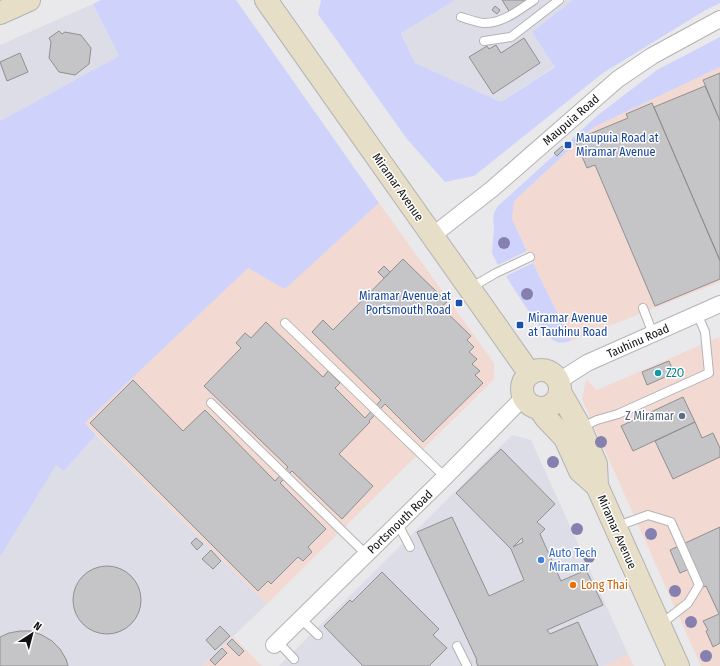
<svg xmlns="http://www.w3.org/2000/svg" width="720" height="666" font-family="'Fira Sans Condensed',sans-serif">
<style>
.commercial{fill:#f2d9d2}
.built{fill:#dddde7}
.green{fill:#cfd2fa}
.building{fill:#c5c4c6;stroke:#908f91;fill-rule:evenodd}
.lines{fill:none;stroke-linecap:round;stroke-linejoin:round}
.lane-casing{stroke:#b3b3b5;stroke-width:10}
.street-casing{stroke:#b3b3b5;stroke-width:18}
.secondary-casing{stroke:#b3b3b5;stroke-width:24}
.lane{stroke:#fff;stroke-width:8}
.street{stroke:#fff;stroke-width:16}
.secondary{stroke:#e6dec6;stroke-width:22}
.tree{fill:#8580af}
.transit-dot{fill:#1a4fb4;stroke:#fff;stroke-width:1.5}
.culture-dot{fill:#0f9aa8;stroke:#fff;stroke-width:1.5}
.service-dot{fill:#5c6f8a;stroke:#fff;stroke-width:1.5}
.shop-dot{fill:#3f7fe0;stroke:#fff;stroke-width:1.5}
.food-dot{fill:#e8710a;stroke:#fff;stroke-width:1.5}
.labels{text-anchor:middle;stroke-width:3;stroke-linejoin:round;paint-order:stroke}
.street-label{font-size:12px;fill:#121213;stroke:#fff}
.transit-label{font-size:12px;fill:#164399;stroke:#fff;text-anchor:start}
.culture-label{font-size:12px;fill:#0d838f;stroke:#fff;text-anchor:start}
.service-label{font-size:12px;fill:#4e5e75;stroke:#fff;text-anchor:end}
.shop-label{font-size:12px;fill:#366cbe;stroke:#fff;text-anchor:start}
.food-label{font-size:12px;fill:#c56008;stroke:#fff;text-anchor:start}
</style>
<rect width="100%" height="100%" fill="#e9e9eb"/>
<path class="commercial" d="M720,67V282L571,341L512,219L514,201L594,127Z
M379,203L494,363V379L267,604L85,423L248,268L285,289Z
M719,337L720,340V666H701L582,399L586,379L597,390Z
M233,636L262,666H202Z
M628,654L634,666H604Z"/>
<path class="built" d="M455,0H573L532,32L555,66L501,102L415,63L401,32Z
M93,4L119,56L0,121V45Z
M96,435L267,604L202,666H0V557L56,464L64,471Z
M512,435L531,440L628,654L604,666H279Z"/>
<path class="green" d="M101,0H236L379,203L285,289L248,268L85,423L96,435L64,471L56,465L0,557V121L119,56L93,4Z
M321,0H455L401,33L415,63L501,102L555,67L532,32L573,0H720V3L704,11L603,73L474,176L445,182L407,139L318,14Z
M720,37V67L594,127L514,201L512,219L527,251L498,265L492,253L494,226L493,219L494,213L498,206L598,115L657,70Z
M533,263L571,341C566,342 560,344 555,341C543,336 515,290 506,276Z"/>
<path class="building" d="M502,0H527L509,11Z
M495,6L500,10L497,14L492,10Z
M59,31L62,34L65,32L81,35L91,48L89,64L75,75L59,72L49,58L51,42L49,38Z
M524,38L540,63L493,94L469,57L487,46L489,49L496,45L501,53Z
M20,53L28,72L7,81L0,62Z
M720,73V121L703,80Z
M705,86L720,121V261L654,107Z
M652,103L720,260V279L655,306L595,165L587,168L575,140L628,118L626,114Z
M562,146L565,148L557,156L554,153Z
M403,259L447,302L441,307L471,336L467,340L474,347L469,352L477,359L472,364L480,371L475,375L483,383L423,442L385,404L369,421L370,422L339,454L373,486L342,519L292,471L280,483L326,529L308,547L312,552L303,561L298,557L271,584L268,581L258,591L90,423L133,380L183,431L205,410L275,481L288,467L204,386L241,348L236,343L245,333L251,338L266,322L323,377L328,371L340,383L335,388L365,418L381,400L312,332L323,320L333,330Z
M384,266L390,272L384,278L378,272Z
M669,361L674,373L647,385L642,372Z
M683,397L695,422L633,451L621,426Z
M695,422L702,438L713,433L720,448V457L673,479L655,441Z
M501,449L555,504L537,522L545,529L540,534L561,581L586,570L603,605L547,630L550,634L578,622L598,666H478L476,661L477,660L417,532L452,517L489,596L524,580L511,549L456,493ZM522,538L523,542L513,547Z
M720,527V643L713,647L706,631L708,630L703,621L719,614L706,586L703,587L694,567L680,573L670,550Z
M196,538L203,544L197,550L191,543Z
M211,550L221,561L213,569L202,559Z
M73 600a34 34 0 1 1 68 0a34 34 0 1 1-68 0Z
M382,572L439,629L433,635L447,648L429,666H363L324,626L350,600L352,602Z
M220,626L230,636L215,650L206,640Z
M20,631H31L42,635L52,641L60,649L66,659L68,666H0V637L9,633Z
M232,639L244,651L239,656L227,644Z
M222,648L227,653L215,665L210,660Z"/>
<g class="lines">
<g class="lane-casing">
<path id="lane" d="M461,17C468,19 476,22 483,23C502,24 519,10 534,0
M484,41L511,37L559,0
M470,288L496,273L530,257
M643,308L653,334
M285,323L445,477
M211,403L367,555
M582,427L597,420L618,414L709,373L705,332L697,313
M398,524L410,547
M615,527L648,515L671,522L699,585L688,603L661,624
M301,619L318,635
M278,642L294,659
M457,646L467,666"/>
</g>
<g class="street-casing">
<path id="street" d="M432,236L492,189L618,79L652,56L720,19
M559,381L587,363L720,304
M274,645L445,477L516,405L524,398"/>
</g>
<g class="secondary-casing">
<path id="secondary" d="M266,0L530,374
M0,13L29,0
M522 389a19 19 0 1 1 38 0a19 19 0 1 1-38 0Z
M560,392L580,427L596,464L597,486L678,666
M539,408L546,418L565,438L580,471L597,486"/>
</g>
<use href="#lane" class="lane"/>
<use href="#street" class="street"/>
<use href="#secondary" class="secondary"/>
</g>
<g class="tree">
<circle cx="504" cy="243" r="6"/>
<circle cx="527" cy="294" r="6"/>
<circle cx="601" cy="442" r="6"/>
<circle cx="553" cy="462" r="6"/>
<circle cx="577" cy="529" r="6"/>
<circle cx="651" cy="534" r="6"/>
<circle cx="589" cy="557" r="6"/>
<circle cx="675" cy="591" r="6"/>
<circle cx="691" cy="622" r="6"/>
<circle cx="706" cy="656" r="6"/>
</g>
<g class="transit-dot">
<rect x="564" y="141" width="8" height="8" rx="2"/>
<rect x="455" y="299" width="8" height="8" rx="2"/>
<rect x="516" y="321" width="8" height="8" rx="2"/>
</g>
<circle class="culture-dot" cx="658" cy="373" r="4"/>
<circle class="service-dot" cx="682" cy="416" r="4"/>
<circle class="shop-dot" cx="541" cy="560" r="4"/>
<circle class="food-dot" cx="573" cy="585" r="4"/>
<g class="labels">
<g class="street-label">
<text transform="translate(571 120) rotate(-41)" y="4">Maupuia Road</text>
<text transform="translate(398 187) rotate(55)" y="4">Miramar Avenue</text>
<text transform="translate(638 341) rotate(-24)" y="4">Tauhinu Road</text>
<text transform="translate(400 522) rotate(-44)" y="4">Portsmouth Road</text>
<text transform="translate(617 532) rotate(66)" y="4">Miramar Avenue</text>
</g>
<g class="transit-label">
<text x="576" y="142">Maupuia Road at<tspan x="576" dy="14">Miramar Avenue</tspan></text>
<text x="451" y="300" text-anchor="end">Miramar Avenue at<tspan x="451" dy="14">Portsmouth Road</tspan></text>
<text x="528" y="322">Miramar Avenue<tspan x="528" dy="14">at Tauhinu Road</tspan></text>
</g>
<g class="culture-label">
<text x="666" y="377">Z2O</text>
</g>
<g class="service-label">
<text x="674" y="420">Z Miramar</text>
</g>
<g class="shop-label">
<text x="549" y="557">Auto Tech<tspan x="549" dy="14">Miramar</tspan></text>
</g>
<g class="food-label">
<text x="581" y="589">Long Thai</text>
</g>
</g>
<g transform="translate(32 634) rotate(36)" stroke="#ffffff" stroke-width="3" paint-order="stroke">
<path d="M0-3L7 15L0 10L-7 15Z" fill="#121213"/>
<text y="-6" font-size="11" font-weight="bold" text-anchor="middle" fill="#121213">N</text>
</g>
</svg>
